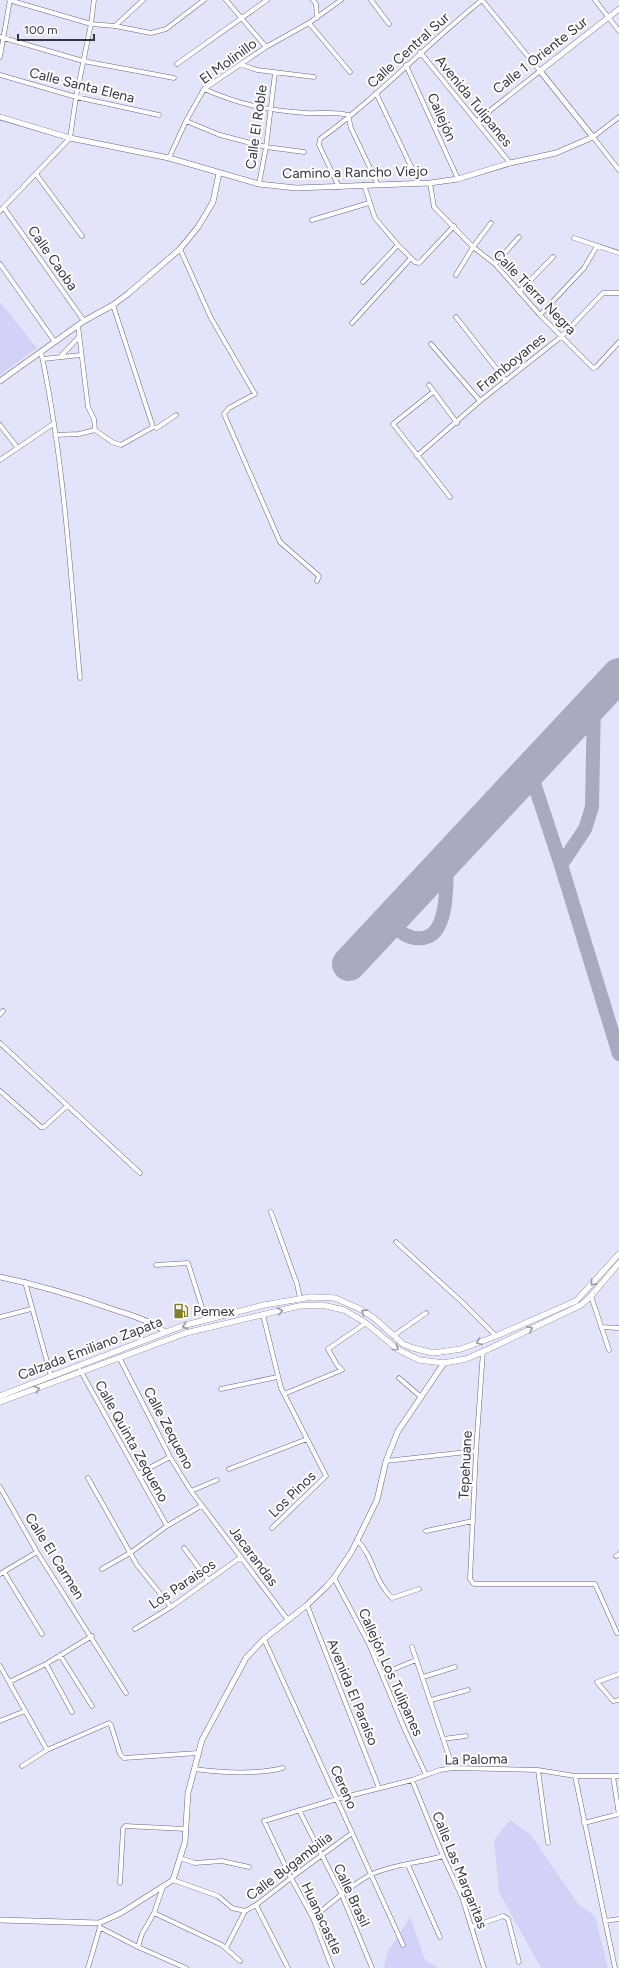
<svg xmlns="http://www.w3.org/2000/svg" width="619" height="1968" font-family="Figtree,sans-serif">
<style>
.green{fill:#d2d1f8}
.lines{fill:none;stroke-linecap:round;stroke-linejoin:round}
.taxiway{stroke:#aaaabe;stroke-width:14}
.runway{stroke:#aaaabe;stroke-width:34}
.minor-casing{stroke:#686786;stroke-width:5}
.tertiary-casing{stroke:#686786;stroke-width:6}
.secondary-casing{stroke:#686786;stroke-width:6}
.minor{stroke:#fff;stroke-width:4}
.tertiary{stroke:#fff;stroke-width:5}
.secondary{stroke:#fff;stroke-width:5.5}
.oneway{stroke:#9a9aa1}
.labels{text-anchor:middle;stroke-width:4;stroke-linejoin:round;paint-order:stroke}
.street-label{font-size:14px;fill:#353443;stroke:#fff}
.poi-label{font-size:14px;fill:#353443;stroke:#fff;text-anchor:start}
</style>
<rect width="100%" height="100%" fill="#e3e3f9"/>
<path class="green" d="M0,302L37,348L0,375Z
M510,1820L531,1835L578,1904L595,1916L608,1968H541L499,1892L494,1840Z
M410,1917L425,1960L438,1968H384L387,1953Z"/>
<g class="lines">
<path class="taxiway" d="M530,771L561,865L619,1054
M561,865L585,829L592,807L594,702
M389,922C399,931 408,940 423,938C450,935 446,879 447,859"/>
<path class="runway" d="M349,964L619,675"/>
<g class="minor-casing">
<path id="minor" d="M9,0L91,24L115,26L151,33L166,29L204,0
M226,0L266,47
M313,0L316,4L317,18
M371,0L389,24
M595,0L619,31
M309,23L350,72
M115,26L143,0
M0,37L83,61L174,78
M420,52L510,163
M0,57L10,0
M177,64L267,0
M242,65L257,70L314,77
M406,65L458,179
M0,75L76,97L159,115
M204,89C241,105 266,110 306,113C320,114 335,111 348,115
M376,93L419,183
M348,115L351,128L378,185
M619,117L593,137L619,170
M186,121L220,135L266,147L304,152
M477,121L540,71L482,0
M169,158L186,121L204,89L266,47L309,23L341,0
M36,174L82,236
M430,183L434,207L473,247L495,264L540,315L593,368L596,367L619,342
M259,184L266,147L275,73
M364,185L375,218L398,245L415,262L419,263L422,260L454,226
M339,187L319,145L320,139C377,98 427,44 482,0
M4,208L84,321
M0,211L70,138L76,97L91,24L94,0
M312,220L369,203
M574,238L619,253
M180,249L211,318L255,394L229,408L224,414L280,542L319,576L317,581
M0,264L55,342
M495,264L519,237
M456,275L473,247L491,223
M363,282L398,245
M519,292L553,257
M113,305L153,427
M540,315L584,268L597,246
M456,317L506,381
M352,323L411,258
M78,325L88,407L94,419L95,430
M431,344L480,401
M41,352C64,459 70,570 80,678
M60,357L79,337
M43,359L81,355
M429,385L457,423
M433,392L393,424L450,497
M0,425L17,447
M55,435L79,434L95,430L112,442L121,445L153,427L157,428L176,415
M417,456L480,401L562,336L603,293H619
M0,460L53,424
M0,1014L3,1011
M0,1043L140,1173
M0,1091L41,1127H44L67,1106
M271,1212L297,1284L300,1298
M396,1242L462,1302L496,1336
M156,1265L188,1263L206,1320
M25,1282L51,1376
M591,1296L609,1350
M263,1315L281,1388L326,1476L272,1528
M0,1317L31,1309
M601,1327L619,1328
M393,1336L426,1313
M483,1351L476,1451L470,1579L474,1584H595L617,1633
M120,1359L170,1457L191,1491L288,1620
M80,1370L167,1526
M399,1378L421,1397
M221,1389L277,1377
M284,1394L342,1370L337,1365L328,1349L366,1323
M386,1461L476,1451
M229,1469L307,1439
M138,1474L170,1457
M88,1478L137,1565L171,1607
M0,1487L37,1552L126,1693
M191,1491L217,1480
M426,1531L473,1521
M357,1540C374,1557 374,1581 392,1598L419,1589
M184,1548L208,1580
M616,1556L619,1554
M102,1569L130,1553L167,1526L201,1506
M4,1572L42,1634
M0,1574L37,1552
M334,1578L369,1644L405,1730L426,1775
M307,1605L379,1788
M135,1629L171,1607L241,1557
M264,1639L403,1945
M412,1647L453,1768
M60,1655L92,1706
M46,1664L72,1712
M0,1666L47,1750
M382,1674L416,1660
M619,1674L597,1682L613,1701L619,1700
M423,1677L455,1667
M9,1682L46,1664L92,1636
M431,1700L468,1690
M0,1721L25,1711
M443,1739L466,1736
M22,1766L47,1750L109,1723L111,1725L120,1754L124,1758L198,1753
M194,1769C224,1773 254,1775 283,1768
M538,1770L548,1843
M575,1776L615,1968
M613,1776L619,1815
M412,1780L443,1856L462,1897L484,1968
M299,1810L342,1895L372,1968
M584,1823L619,1814
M180,1858L195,1863L222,1861L249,1867
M408,1865L440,1937
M173,1880L218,1896L232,1908L245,1911L256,1905L291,1878L352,1833
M120,1883L123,1829L125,1826L186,1829
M256,1905L288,1968
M154,1913L222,1945L240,1961
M313,1918C330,1904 353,1883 372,1874C395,1864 419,1863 443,1856
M605,1921L619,1919
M472,1927L503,1916L508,1919L519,1962
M101,1928L138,1947L186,1968
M138,1947L142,1934L154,1913L163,1887
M226,1948L245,1911
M88,1968L100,1927
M332,1968L313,1918L291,1878L264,1821L337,1799L412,1780L440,1770L453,1768L538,1770L575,1776H619"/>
</g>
<g class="tertiary-casing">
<path id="tertiary" d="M0,117L70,138L169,158L259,184L296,188L430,183L458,179L510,163L556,153L593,137L540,71L619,9
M0,381L84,321L113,305L129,293L180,249L198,227L213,202L219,173
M0,1277C38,1285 75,1296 112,1309C130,1315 150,1320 165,1332
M0,1920L99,1923L121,1913L173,1880L185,1842L188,1793L202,1740L246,1658L264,1639L307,1605L325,1588L334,1578L352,1551L377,1500L386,1461L398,1431L444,1363"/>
</g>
<g class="secondary-casing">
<path id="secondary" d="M0,1396L182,1326L264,1305L311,1297L335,1298L360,1309L374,1318L403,1344L413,1348L433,1353L461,1349L496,1336L576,1301L619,1254
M0,1402L186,1333L299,1306L322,1305L344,1310L366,1323L397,1349L419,1360L444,1363L466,1359L491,1348L581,1305L591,1296L619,1263"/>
</g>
<use href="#minor" class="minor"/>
<use href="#tertiary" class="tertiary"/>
<use href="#secondary" class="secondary"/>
</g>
<defs><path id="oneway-chevron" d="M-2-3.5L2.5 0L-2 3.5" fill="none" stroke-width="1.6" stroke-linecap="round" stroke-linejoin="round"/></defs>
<g class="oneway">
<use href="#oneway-chevron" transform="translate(593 1283) rotate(132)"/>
<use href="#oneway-chevron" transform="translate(280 1311) rotate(-14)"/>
<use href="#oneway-chevron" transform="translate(364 1312) rotate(-147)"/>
<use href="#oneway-chevron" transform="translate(185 1326) rotate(163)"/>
<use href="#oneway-chevron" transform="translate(530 1329) rotate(-26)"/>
<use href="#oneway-chevron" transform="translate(479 1342) rotate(159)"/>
<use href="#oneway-chevron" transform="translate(396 1348) rotate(35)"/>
<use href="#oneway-chevron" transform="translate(37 1389) rotate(-20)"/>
</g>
<defs>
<g id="fuel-bare" transform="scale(1.2)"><path d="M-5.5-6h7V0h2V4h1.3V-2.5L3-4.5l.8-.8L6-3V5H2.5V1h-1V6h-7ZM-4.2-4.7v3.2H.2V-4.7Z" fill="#857f27" stroke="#fff" stroke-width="2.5" paint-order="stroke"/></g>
</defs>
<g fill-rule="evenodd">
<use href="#fuel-bare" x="181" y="1311"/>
</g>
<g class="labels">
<g class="street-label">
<text transform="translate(408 50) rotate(-42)" y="5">Calle Central Sur</text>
<text transform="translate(540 55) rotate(-38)" y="5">Calle 1 Oriente Sur</text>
<text transform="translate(228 61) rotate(-36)" y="5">El Molinillo</text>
<text transform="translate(82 85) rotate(14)" y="5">Calle Santa Elena</text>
<text transform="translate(474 101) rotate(51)" y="5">Avenida Tulipanes</text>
<text transform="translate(442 117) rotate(66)" y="5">Callejón</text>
<text transform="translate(256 127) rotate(-82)" y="5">Calle El Roble</text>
<text transform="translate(355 172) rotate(-1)" y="5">Camino a Rancho Viejo</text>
<text transform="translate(53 258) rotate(55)" y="5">Calle Caoba</text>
<text transform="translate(535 292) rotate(46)" y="5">Calle Tierra Negra</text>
<text transform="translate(511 362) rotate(-39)" y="5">Framboyanes</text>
<text transform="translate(90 1348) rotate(-21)" y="5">Calzada Emiliano Zapata</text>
<text transform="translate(169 1428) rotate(62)" y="5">Calle Zequeno</text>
<text transform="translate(132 1441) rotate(61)" y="5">Calle Quinta Zequeno</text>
<text transform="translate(465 1465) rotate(-87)" y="5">Tepehuane</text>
<text transform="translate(292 1494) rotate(-44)" y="5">Los Pinos</text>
<text transform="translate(55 1556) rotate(58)" y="5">Calle El Carmen</text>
<text transform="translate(254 1556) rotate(53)" y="5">Jacarandas</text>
<text transform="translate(182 1584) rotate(-34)" y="5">Los Paraisos</text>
<text transform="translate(391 1672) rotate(66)" y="5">Callejón Los Tulipanes</text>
<text transform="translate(353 1692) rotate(68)" y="5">Avenida El Paraíso</text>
<text transform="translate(476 1759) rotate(-1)" y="5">La Paloma</text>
<text transform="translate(344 1787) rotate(66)" y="5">Cereno</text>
<text transform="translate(289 1866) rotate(-37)" y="5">Calle Bugambilia</text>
<text transform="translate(460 1870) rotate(68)" y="5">Calle Las Margaritas</text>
<text transform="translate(352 1895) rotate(65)" y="5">Calle Brasil</text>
<text transform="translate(322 1918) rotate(65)" y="5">Huanacastle</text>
</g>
<g class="poi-label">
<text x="193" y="1316">Pemex</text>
</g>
</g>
<path d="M18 34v6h76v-6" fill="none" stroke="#353443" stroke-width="2"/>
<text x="24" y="34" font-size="12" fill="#353443" stroke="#ffffff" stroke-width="3" paint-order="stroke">100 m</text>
</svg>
